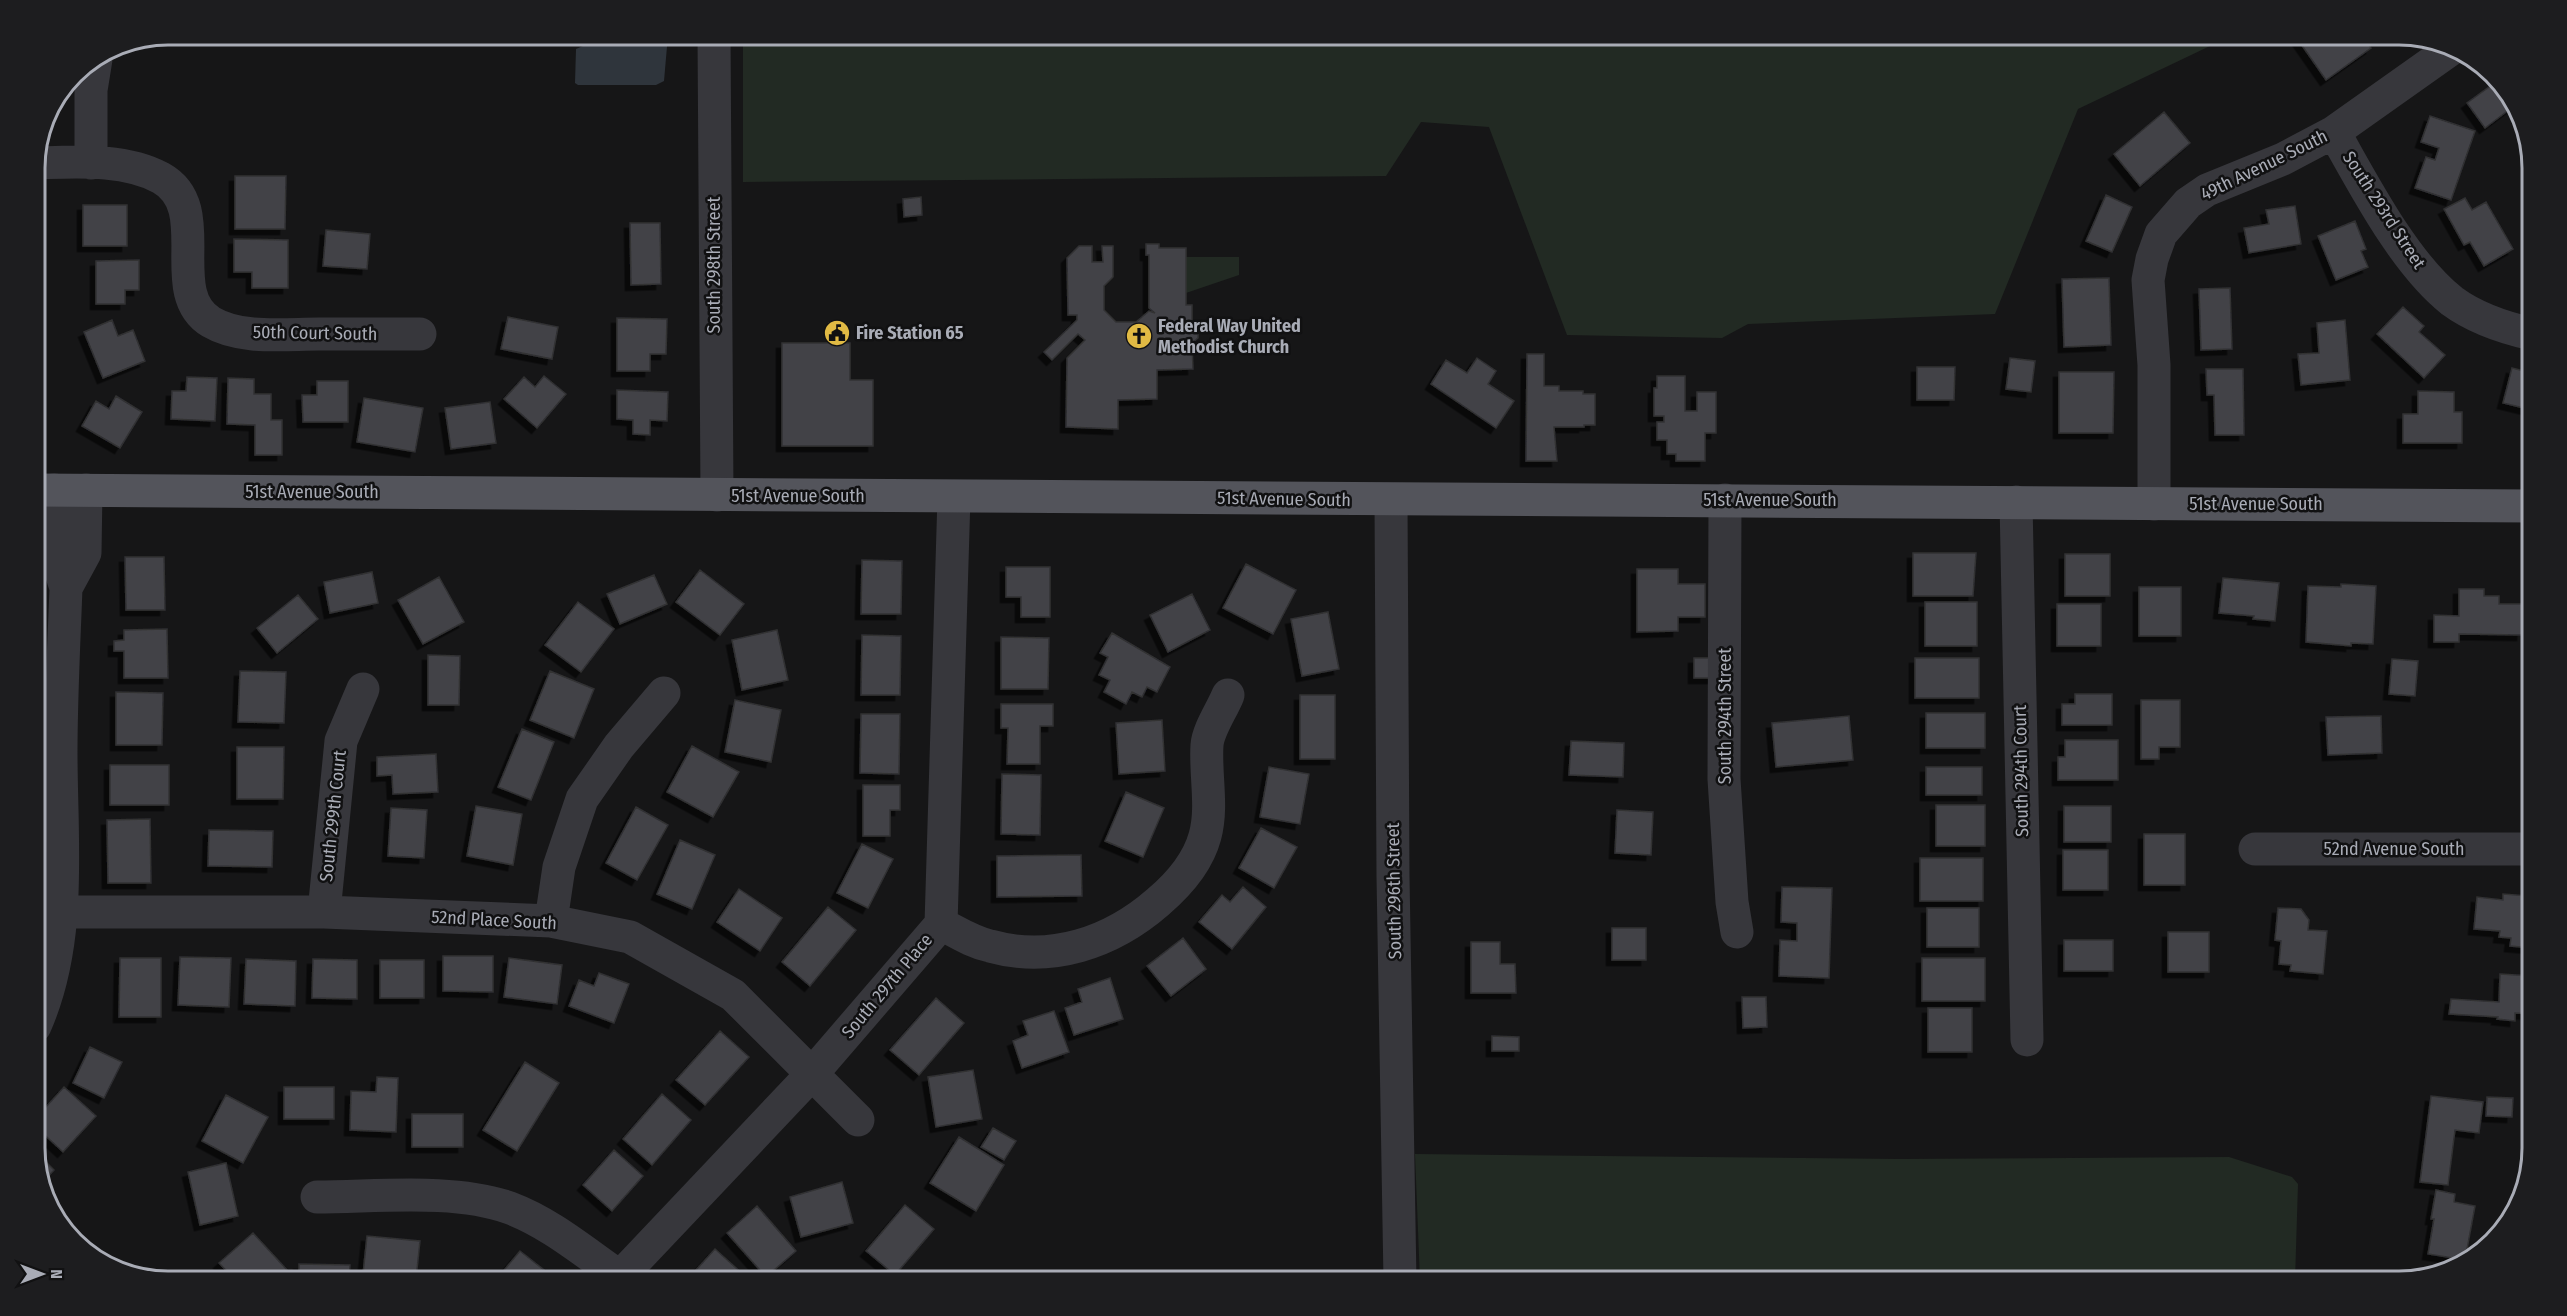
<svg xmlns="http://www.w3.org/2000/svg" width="2567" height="1316" font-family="'Fira Sans Condensed',sans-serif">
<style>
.green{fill:#222a23}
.water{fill:#2f353c}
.building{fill:#434347;stroke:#303033;stroke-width:1.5;filter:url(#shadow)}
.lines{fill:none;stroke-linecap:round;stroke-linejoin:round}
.minor{stroke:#37373c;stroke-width:33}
.major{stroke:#53545b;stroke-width:33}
.labels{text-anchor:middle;stroke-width:5;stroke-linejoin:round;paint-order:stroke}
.street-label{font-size:18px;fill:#a9acb6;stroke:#111112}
.poi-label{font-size:18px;font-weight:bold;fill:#a9acb6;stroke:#111112;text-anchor:start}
.rim{fill:none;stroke:#a9acb6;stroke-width:3}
</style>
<defs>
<filter id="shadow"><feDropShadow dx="-5.5" dy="5.5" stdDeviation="0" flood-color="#0009"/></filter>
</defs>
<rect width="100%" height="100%" fill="#161617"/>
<path class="green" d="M743,35V34L2233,35L2078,109L1995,314L1748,324L1722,338L1567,335L1489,127L1421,122L1386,176L743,182Z
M1186,257H1239V275L1186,293Z
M1415,1154L1899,1159L2229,1157L2292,1177L2298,1184L2295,1281H1420Z"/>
<path class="water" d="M608,35H668L664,81L656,85H578L575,83L576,49Z"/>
<path class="building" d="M2294,34H2361L2371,48L2326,80Z
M2496,82L2510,94L2514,106L2485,128L2467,103Z
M2164,112L2190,143L2140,186L2114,154Z
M2430,116L2475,131L2451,200L2415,188L2426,157L2435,160L2439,148L2421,142Z
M235,176H286L285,229H235Z
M2106,195L2132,207L2112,252L2086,241Z
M921,197L922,215L904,217L903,199Z
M2465,198L2472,210L2486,202L2513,249L2484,266L2470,242L2464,245L2444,209Z
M83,205H127V246H83Z
M2295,206L2301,244L2249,253L2244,228L2269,224L2266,210Z
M2355,221L2366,249L2361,251L2368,267L2336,280L2318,236Z
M630,223H660L661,284L631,285Z
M326,230L370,234L367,269L323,266Z
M234,239L288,240V288H252V272H234Z
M1146,244H1159V248H1186V305H1192V323L1198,328V338L1192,343L1193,369L1157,370V399L1118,400V429L1066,427L1067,358L1085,340L1078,334L1052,360L1044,352L1077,320V315H1068L1067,258L1079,246H1092V262H1103L1102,246H1113V277L1104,286V310L1116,322H1136L1149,311L1155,313L1149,308V255H1146Z
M139,260V290H125V304H96V261Z
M2109,278L2111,345L2064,347L2062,279Z
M2230,288L2232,349L2201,350L2199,289Z
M2403,307L2424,326L2419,332L2445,355L2424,378L2377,334Z
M508,317L558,327L552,359L501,349Z
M617,318L667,319L666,354H650V371H617Z
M112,320L118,336L133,330L145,361L103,378L84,332Z
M2345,320L2350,380L2301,385L2298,354L2319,353L2317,323Z
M782,343H850V380H873V446H782Z
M1527,354H1544V386H1559V391H1583V394H1595V425H1584V427H1554L1557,461H1526Z
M1477,358L1496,371L1488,384L1514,401L1496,428L1431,384L1446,360L1467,373Z
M2010,358L2035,361L2031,392L2006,389Z
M1917,367H1955L1954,400H1917Z
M2512,368L2532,373V410L2503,403Z
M2206,369H2243L2244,435H2215L2214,395H2207Z
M2059,372H2114L2113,433H2059Z
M544,376L566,394L537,428L504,399L524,377L535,387Z
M1657,376H1685V411H1697V392H1716V433H1705V461H1676V454H1667V440H1657V422H1664V416H1654V388H1657Z
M187,377L217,378L215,421L171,419L172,391H186Z
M228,378L254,379V394H271V420H282V455H255V425L227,424Z
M317,381H348V422H303L302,395H317Z
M617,390L668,392L667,421L650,420V435L633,434V420L617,419Z
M2418,391L2454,392V412H2462V443H2403V414H2418Z
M116,396L142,412L120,448L82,426L96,401L109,409Z
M364,398L423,408L415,452L357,442Z
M490,402L496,443L451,449L445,408Z
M1913,553H1976L1973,596H1913Z
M2065,554H2110V596H2065Z
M125,557H164L165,610H126Z
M862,560L902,561L901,614H861Z
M1246,564L1296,590L1273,634L1223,608Z
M1006,567H1050V617H1021V597H1006Z
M1637,569H1678V584H1705V617H1678V631L1637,632Z
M700,570L744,604L720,635L676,602Z
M372,572L378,603L330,613L324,582Z
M654,575L667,604L620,624L607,594Z
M439,577L464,622L423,644L398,600Z
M2223,578L2279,583L2275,621L2253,619L2254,616L2219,613Z
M2341,584L2376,586L2373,644L2351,643V646L2306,642L2308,586L2341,587Z
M2139,587H2181V636H2139Z
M2459,589H2484V596H2499V604H2523L2522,635L2459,634V642H2434V615L2459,616Z
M1192,594L1210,630L1168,652L1150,615Z
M298,595L318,619L277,653L257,628Z
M578,602L614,629L581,672L545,645Z
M1925,602H1977V646H1925Z
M2057,604H2101V646H2057Z
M1328,612L1339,669L1302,676L1291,619Z
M167,629L168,678H124V651H114V641L124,640V630Z
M777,630L788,680L742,690L732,640Z
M1112,633L1170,667L1157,692L1147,687L1142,697L1132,692L1126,704L1104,692L1110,680L1099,675L1108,657L1100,653Z
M862,635L901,636L900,695H861Z
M1001,637L1049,638L1048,689H1001Z
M428,655L460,656L459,705H428Z
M1694,658H1715V678H1694Z
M1915,658H1979V698H1915Z
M2392,659L2418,661L2415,696L2389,694Z
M240,671L286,672L284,723L238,722Z
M550,671L594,689L574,738L530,720Z
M116,692L163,693L162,745H116Z
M2075,694H2112V725H2062V704H2075Z
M1300,695H1335V759H1300Z
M735,700L781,710L771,762L725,752Z
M2141,700H2180V747H2159V759H2141Z
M1001,704H1053V726H1040V764H1007L1008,728H1001Z
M1926,713H1985V748H1926Z
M861,714H900L899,774L860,773Z
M1849,716L1853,760L1776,767L1772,723Z
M2381,716L2382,753L2328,755L2326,717Z
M1162,720L1165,771L1119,774L1116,723Z
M522,729L554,742L531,800L498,787Z
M2065,740H2118V780H2058V757H2065Z
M1571,741L1624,743L1623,777L1569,775Z
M692,746L739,772L713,817L667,792Z
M237,747H284L283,799H237Z
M436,754L438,792L393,794L392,775L377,776V757Z
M110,765H169V805H110Z
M1269,767L1309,774L1300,824L1260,817Z
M1926,767H1982V795H1926Z
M1002,774L1041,775L1040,835L1001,834Z
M863,785H900V810H890V836H863Z
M1126,792L1164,808L1143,857L1105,841Z
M1936,805H1985V846H1936Z
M476,806L522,814L513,865L467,856Z
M2064,806H2111V842H2064Z
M636,807L668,825L637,880L606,863Z
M391,808L427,810L424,858L388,856Z
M1617,810L1653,812L1651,855L1615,853Z
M150,819L151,883H108L107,820Z
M1261,828L1297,847L1274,888L1239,868Z
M209,830L273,831L272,867L208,866Z
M2144,834H2185V885H2144Z
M680,840L715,855L692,909L657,894Z
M862,844L893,859L868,908L837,893Z
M2063,850H2108V890H2063Z
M1081,855L1082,896L997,897V856Z
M1920,858H1983V901H1920Z
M1243,887L1266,907L1232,949L1199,922L1222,895L1230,902Z
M1782,887L1832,888L1829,978L1779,976L1780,940L1797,941V923L1781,922Z
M739,889L782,918L760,951L717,922Z
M2529,891H2532V948L2510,946L2511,938L2499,937L2500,931L2474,929L2477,897L2503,900V894L2529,896Z
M828,907L856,930L810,986L782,962Z
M1927,908H1979V947H1927Z
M2278,908L2301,909L2309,920L2308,930L2327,931L2323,974L2290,971L2291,965L2279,964L2281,941L2275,940Z
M1612,928H1646V960H1612Z
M2168,932H2209V972H2168Z
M1183,938L1206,969L1171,996L1147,966Z
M2064,940H2113V971H2064Z
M1471,942H1500V964H1515L1516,993H1471Z
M443,956H493V992L443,991Z
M180,957L231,958L229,1007L178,1005Z
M120,958H161V1017H119Z
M509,958L562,965L557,1004L504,997Z
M1922,958H1985V1001H1922Z
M246,959L296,961L295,1006L244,1004Z
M313,959L357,960V999L312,998Z
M380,960H424V998H380Z
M599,973L629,984L614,1023L569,1006L579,980L594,986Z
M2500,974L2532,976V1014L2515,1013V1021L2497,1019L2498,1017L2449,1014L2451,999L2499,1002Z
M1110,978L1123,1019L1074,1035L1065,1008L1082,1002L1078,989Z
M1742,997H1766L1767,1027L1743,1028Z
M936,998L964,1023L919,1075L890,1050Z
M1928,1008H1972V1052H1928Z
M1054,1011L1069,1052L1022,1068L1013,1041L1028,1035L1023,1021Z
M720,1031L749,1057L705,1105L676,1080Z
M1492,1036L1519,1037V1051H1492Z
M90,1047L122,1062L104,1098L73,1083Z
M525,1062L559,1083L517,1151L483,1130Z
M973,1070L982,1119L936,1127L928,1077Z
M377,1077L398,1078L396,1132L350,1130L351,1091L376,1092Z
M64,1087L96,1116L63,1152L35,1126V1119Z
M284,1087H334V1119H284Z
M662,1094L691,1120L652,1165L623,1139Z
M226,1095L268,1117L243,1163L202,1141Z
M2431,1096L2483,1102L2479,1133L2455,1130L2448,1185L2420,1182Z
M2487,1097L2513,1098L2512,1117L2486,1116Z
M412,1114H463V1147H412Z
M993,1128L1016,1141L1004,1160L981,1147Z
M959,1137L1004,1165L976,1211L930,1183Z
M614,1150L643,1176L612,1211L583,1185Z
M35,1151L54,1170L43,1182L35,1157Z
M226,1163L238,1216L200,1225L188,1172Z
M842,1182L853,1223L801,1237L790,1197Z
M2436,1190L2455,1194L2454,1202L2475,1206L2465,1260L2428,1254L2434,1219H2431Z
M905,1205L934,1229L895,1275L866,1251Z
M757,1206L796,1251L766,1277L727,1233Z
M253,1233L288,1271L276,1281H236L219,1263Z
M367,1236L420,1241L416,1279L363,1274Z
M715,1249L745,1276L740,1281H686Z
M520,1251L548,1273L542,1281H495Z
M299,1264L350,1265L349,1281H299Z"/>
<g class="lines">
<path class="minor" d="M714,34L717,495
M2334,132C2364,185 2404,263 2452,301C2475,318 2505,328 2532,334
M35,163C75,162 124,158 161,178C215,208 162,292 211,322C241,340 286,334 319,334C353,334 386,334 420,334
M91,163V90L96,59
M54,490L53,548L66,588L85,553L86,490
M1391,500L1393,876L1400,1281
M1725,500L1724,779L1732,902L1737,932
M2016,502L2027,1040
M2154,504V365L2148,280L2152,259L2161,234L2188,203L2207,190L2283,159L2334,132L2454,47
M2255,849H2532
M62,912H324L551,921L630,937L733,995L858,1120
M324,912L341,741L363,689
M551,921L559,867L582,799L619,746L664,693
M941,924C957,932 972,942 990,946C1051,963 1111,943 1158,902C1178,885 1198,862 1205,836C1213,807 1205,775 1207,745C1208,730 1222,710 1228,695
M35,1026C73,940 61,843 61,752C61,697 64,642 66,588
M317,1197C377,1197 454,1188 510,1208C550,1223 584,1252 619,1276
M616,1281L811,1075L941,924L954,497"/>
<path class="major" d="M35,490L2532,506"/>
</g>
<defs>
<g id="civic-disc" transform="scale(1.35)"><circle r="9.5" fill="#e1ba44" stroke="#111112"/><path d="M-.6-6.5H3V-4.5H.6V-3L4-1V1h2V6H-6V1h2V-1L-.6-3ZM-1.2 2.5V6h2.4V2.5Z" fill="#111"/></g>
<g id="church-disc" transform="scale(1.35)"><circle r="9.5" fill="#e1ba44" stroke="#111112"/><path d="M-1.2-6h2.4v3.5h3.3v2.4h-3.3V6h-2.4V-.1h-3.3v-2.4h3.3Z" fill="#111"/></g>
</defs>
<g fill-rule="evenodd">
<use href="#civic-disc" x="837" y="333"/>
<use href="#church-disc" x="1139" y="336"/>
</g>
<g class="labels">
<g class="street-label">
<text transform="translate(2264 165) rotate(-26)" y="6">49th Avenue South</text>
<text transform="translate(2384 210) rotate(57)" y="6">South 293rd Street</text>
<text transform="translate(714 265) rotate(-90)" y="6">South 298th Street</text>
<text transform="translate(315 333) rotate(1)" y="6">50th Court South</text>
<text x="312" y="498">51st Avenue South</text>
<text x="798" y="502">51st Avenue South</text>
<text transform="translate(1284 499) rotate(1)" y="6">51st Avenue South</text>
<text x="1770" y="506">51st Avenue South</text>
<text x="2256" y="510">51st Avenue South</text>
<text transform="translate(1725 716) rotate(-90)" y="6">South 294th Street</text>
<text transform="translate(2021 771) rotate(-91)" y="6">South 294th Court</text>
<text transform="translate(333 816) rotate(-84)" y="6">South 299th Court</text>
<text x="2394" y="855">52nd Avenue South</text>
<text transform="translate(1394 891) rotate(-91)" y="6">South 296th Street</text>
<text transform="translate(494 920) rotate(3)" y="6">52nd Place South</text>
<text transform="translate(887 986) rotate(-50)" y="6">South 297th Place</text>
</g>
<g class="poi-label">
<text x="1158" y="332">Federal Way United<tspan x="1158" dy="21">Methodist Church</tspan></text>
<text x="856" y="339">Fire Station 65</text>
</g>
</g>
<path d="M0 0H2567V1316H0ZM168 45H2399A123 123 0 0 1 2522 168V1148A123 123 0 0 1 2399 1271H168A123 123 0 0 1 45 1148V168A123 123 0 0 1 168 45Z" fill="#1d1d1f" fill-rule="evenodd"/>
<path class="rim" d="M168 45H2399A123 123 0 0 1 2522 168V1148A123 123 0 0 1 2399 1271H168A123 123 0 0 1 45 1148V168A123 123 0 0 1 168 45Z"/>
<g transform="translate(42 1274) rotate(90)" stroke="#111112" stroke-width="4.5" paint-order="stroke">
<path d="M0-4.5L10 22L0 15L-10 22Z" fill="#a9acb6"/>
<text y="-9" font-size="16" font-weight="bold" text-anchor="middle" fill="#a9acb6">N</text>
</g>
</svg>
